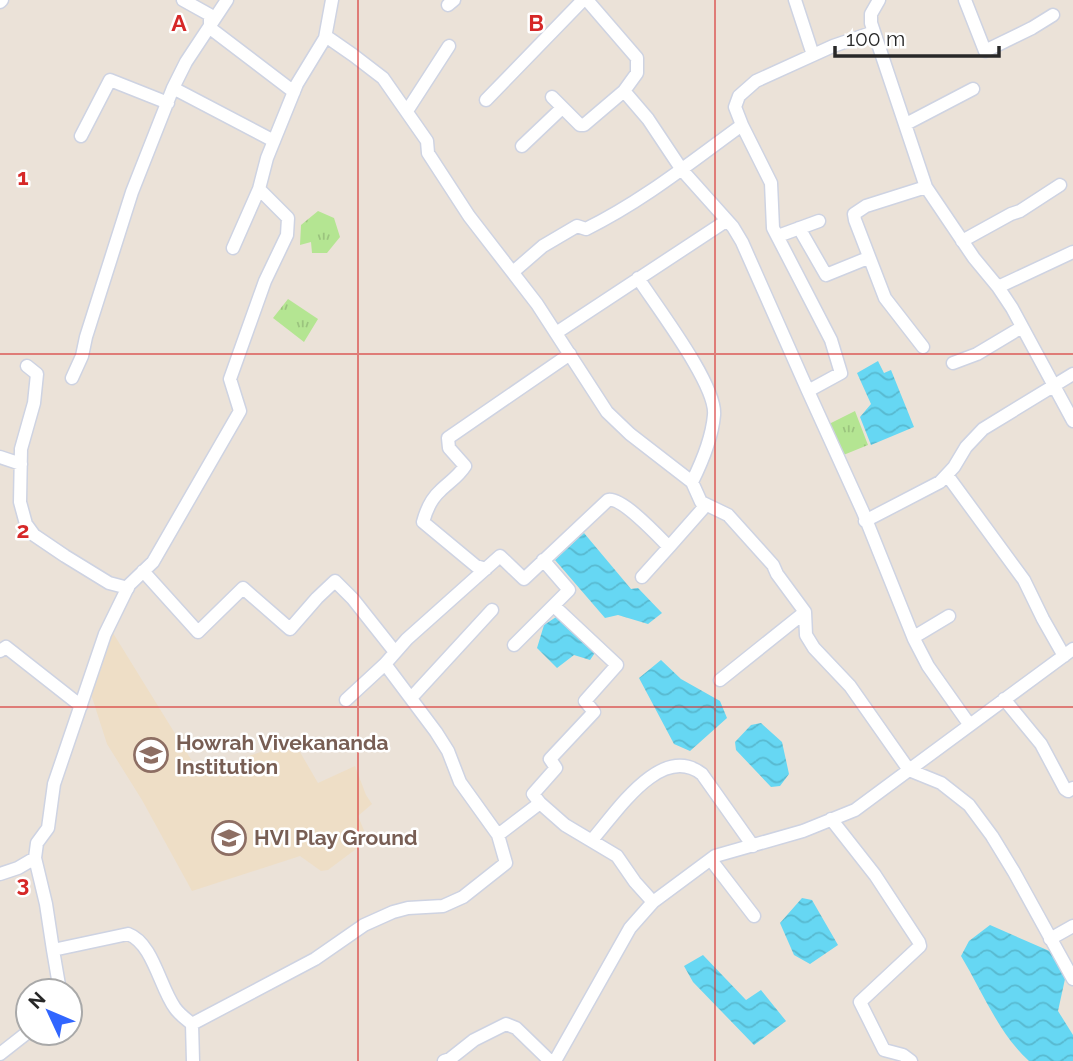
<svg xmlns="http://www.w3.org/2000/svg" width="1073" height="1061" font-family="Raleway,sans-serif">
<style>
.education{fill:#eedec6}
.park{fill:url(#park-tufts)}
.water{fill:url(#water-waves)}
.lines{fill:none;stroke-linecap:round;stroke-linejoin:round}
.street-casing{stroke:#ced3e2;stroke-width:15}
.street{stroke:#fff;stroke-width:12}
.grid{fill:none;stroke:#d62828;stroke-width:2;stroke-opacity:0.55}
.labels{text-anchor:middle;stroke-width:5;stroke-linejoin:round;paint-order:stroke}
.education-label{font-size:21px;font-weight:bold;fill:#785e54;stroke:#fff;text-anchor:start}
.grid-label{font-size:23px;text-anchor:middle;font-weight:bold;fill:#d62828;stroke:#fff;stroke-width:5;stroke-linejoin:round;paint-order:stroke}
</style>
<defs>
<pattern id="park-tufts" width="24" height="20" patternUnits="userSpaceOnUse" patternTransform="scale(1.75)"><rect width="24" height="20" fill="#b4e592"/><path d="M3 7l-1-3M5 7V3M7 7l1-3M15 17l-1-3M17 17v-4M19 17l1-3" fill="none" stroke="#9bc47e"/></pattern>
<pattern id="water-waves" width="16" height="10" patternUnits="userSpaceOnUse" patternTransform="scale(1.75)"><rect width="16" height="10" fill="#66d7f3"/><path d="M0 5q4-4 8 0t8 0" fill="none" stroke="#58b9d0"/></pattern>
</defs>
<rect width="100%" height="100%" fill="#ebe2d8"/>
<path class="education" d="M113,633L200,774L293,740L318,783L355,766L366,795L372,804L358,816L368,840L328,870L321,871L300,856L192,891L142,800L107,744L91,694Z"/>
<path class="park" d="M318,211L334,218L340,237L327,253H312L311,242L300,245L301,225Z
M288,299L318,319L304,342L273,318Z
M855,411L868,445L841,456L827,425Z"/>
<path class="water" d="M878,361L884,373L891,370L914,427L871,445L860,417L871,404L857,373Z
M584,533L631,589L638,588L662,613L648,624L618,615L605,618L555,560Z
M559,615L599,647L590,660L574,655L557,668L537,648L544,625Z
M661,660L681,679L720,701L727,718L690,751L674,744L639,678Z
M761,723L782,742L789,774L780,786L771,787L736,750L735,742L751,725Z
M802,898L812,900L838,945L810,964L794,955L780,923Z
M990,925L1054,953L1065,979L1058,1011L1073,1035V1061H1029C999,1034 982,991 961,956L969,941Z
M703,955L746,1000L761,990L786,1021L754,1045L693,982L684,966Z"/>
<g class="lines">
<g class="street-casing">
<path id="street" d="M183,0L210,15V28L294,92
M587,0L637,58V73L624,91L648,119L682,170L733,227L742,242L808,391
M795,0L813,55
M879,0L871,14V23L926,187L974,258L998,287L1012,308L1073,421
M965,0L985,51L1032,28L1053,15
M0,2L2,0
M448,5L454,0
M874,32L833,46L756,81L739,96L735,107L742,125L771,183L773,228L831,340L841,373L808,391L863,512L914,639L928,666L969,724
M325,38L330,39L353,55L383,78L427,141L428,153L469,216L537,304L607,412L630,434L692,482L701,502L728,515L773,565L777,574L805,612L806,635L814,648L850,686L909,770L1073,649
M173,88L274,141
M552,97L580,125H584L624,91
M486,100L583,0
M407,111L449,46
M906,124L973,89
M81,136L110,80L168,103
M522,146L562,108
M799,228L826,275L868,258
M778,236L819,221
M962,241L1011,214L1020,211L1060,185
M233,248L259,189L267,158L297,84L325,38L332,0
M513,272L543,246L577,226L586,229C643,201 691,162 742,125
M638,278C656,306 717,385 714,415C712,438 702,462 692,482
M998,287L1073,252
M556,333L726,221
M923,347L885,298L855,220L854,214L866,206L926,187
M953,363L977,354L1022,327
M27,366L37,374L34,403L21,449L20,502L26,524L34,535L65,556L109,583L128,588
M72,378L82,356L86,337L132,192L173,88L186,62L227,0
M0,457L21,464
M947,475L1024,580L1043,619L1064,656
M865,521L940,482L954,467L966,447L983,429L1073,374
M486,569L476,566L423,522C426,511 431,499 440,491C449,482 458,477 465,466L449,448L448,438L570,354
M143,571L198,632L243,588L290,629L317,598L335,581L353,599L395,652
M642,577L669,547
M914,637L949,616
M514,645L569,590L543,560
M0,651L6,647L81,706
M720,680L805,612
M412,697L492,610
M1004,699L1041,744L1065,789L1068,791L1073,788
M346,700L385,664
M540,803L533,794L556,768L550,759L594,712L585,701L617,665L554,606
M831,819L875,875L919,942L920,946L860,1002L884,1050L903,1055L911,1061
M592,840C616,813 661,742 702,774L753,846
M35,858L37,843L48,828L54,784L105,634L129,585L153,562L240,411L230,379L265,281L287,235L288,218L259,189
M711,860L754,916
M0,874L18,868L35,858L46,904L53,950
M653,902L635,882L617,856L565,825L540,803L498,835L460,782L448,751L436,732L385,664L407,639L500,556L524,579L608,500C622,497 658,536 669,547L706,505
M1050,939L1073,926
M60,991L53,950L128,934C153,943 160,988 175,1008C179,1014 186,1019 192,1024L315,959L364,925L393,912L408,908L443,906L463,897L506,863L498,835
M192,1024L193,1061
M0,1054L28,1032
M444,1061L450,1059L474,1040L506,1024L516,1028L550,1061
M555,1061L630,928L653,902L715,856L803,831L855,810L909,770L941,783L969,805L992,836L1014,872L1073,979"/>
</g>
<use href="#street" class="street"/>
</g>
<path class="grid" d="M358,0V1061M715,0V1061M0,354H1073M0,707H1073"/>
<defs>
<g id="school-ring" transform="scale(1.75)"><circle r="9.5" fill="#fff" stroke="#8d6e63" stroke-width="1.5"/><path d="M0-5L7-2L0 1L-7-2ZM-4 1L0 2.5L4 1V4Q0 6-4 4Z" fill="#8d6e63"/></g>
</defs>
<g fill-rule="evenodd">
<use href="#school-ring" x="151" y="755"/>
<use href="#school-ring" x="229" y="838"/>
</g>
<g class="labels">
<g class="education-label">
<text x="176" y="750">Howrah Vivekananda<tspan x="176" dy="24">Institution</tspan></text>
<text x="254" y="845">HVI Play Ground</text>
</g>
</g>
<g class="grid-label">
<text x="179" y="31">A</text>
<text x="536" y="31">B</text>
<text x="23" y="185">1</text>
<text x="23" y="538">2</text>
<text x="23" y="892">3</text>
</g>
<g transform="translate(49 1012) rotate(314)"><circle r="33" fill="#ffffff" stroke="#a9a9a9" stroke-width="2"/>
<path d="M0-5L12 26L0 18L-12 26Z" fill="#3166ff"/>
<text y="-10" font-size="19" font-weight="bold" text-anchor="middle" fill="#282828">N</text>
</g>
<path d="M835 46v10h164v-10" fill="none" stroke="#282828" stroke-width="3.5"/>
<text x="846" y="46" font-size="21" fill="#282828" stroke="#ffffff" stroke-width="5" paint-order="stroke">100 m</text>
</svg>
